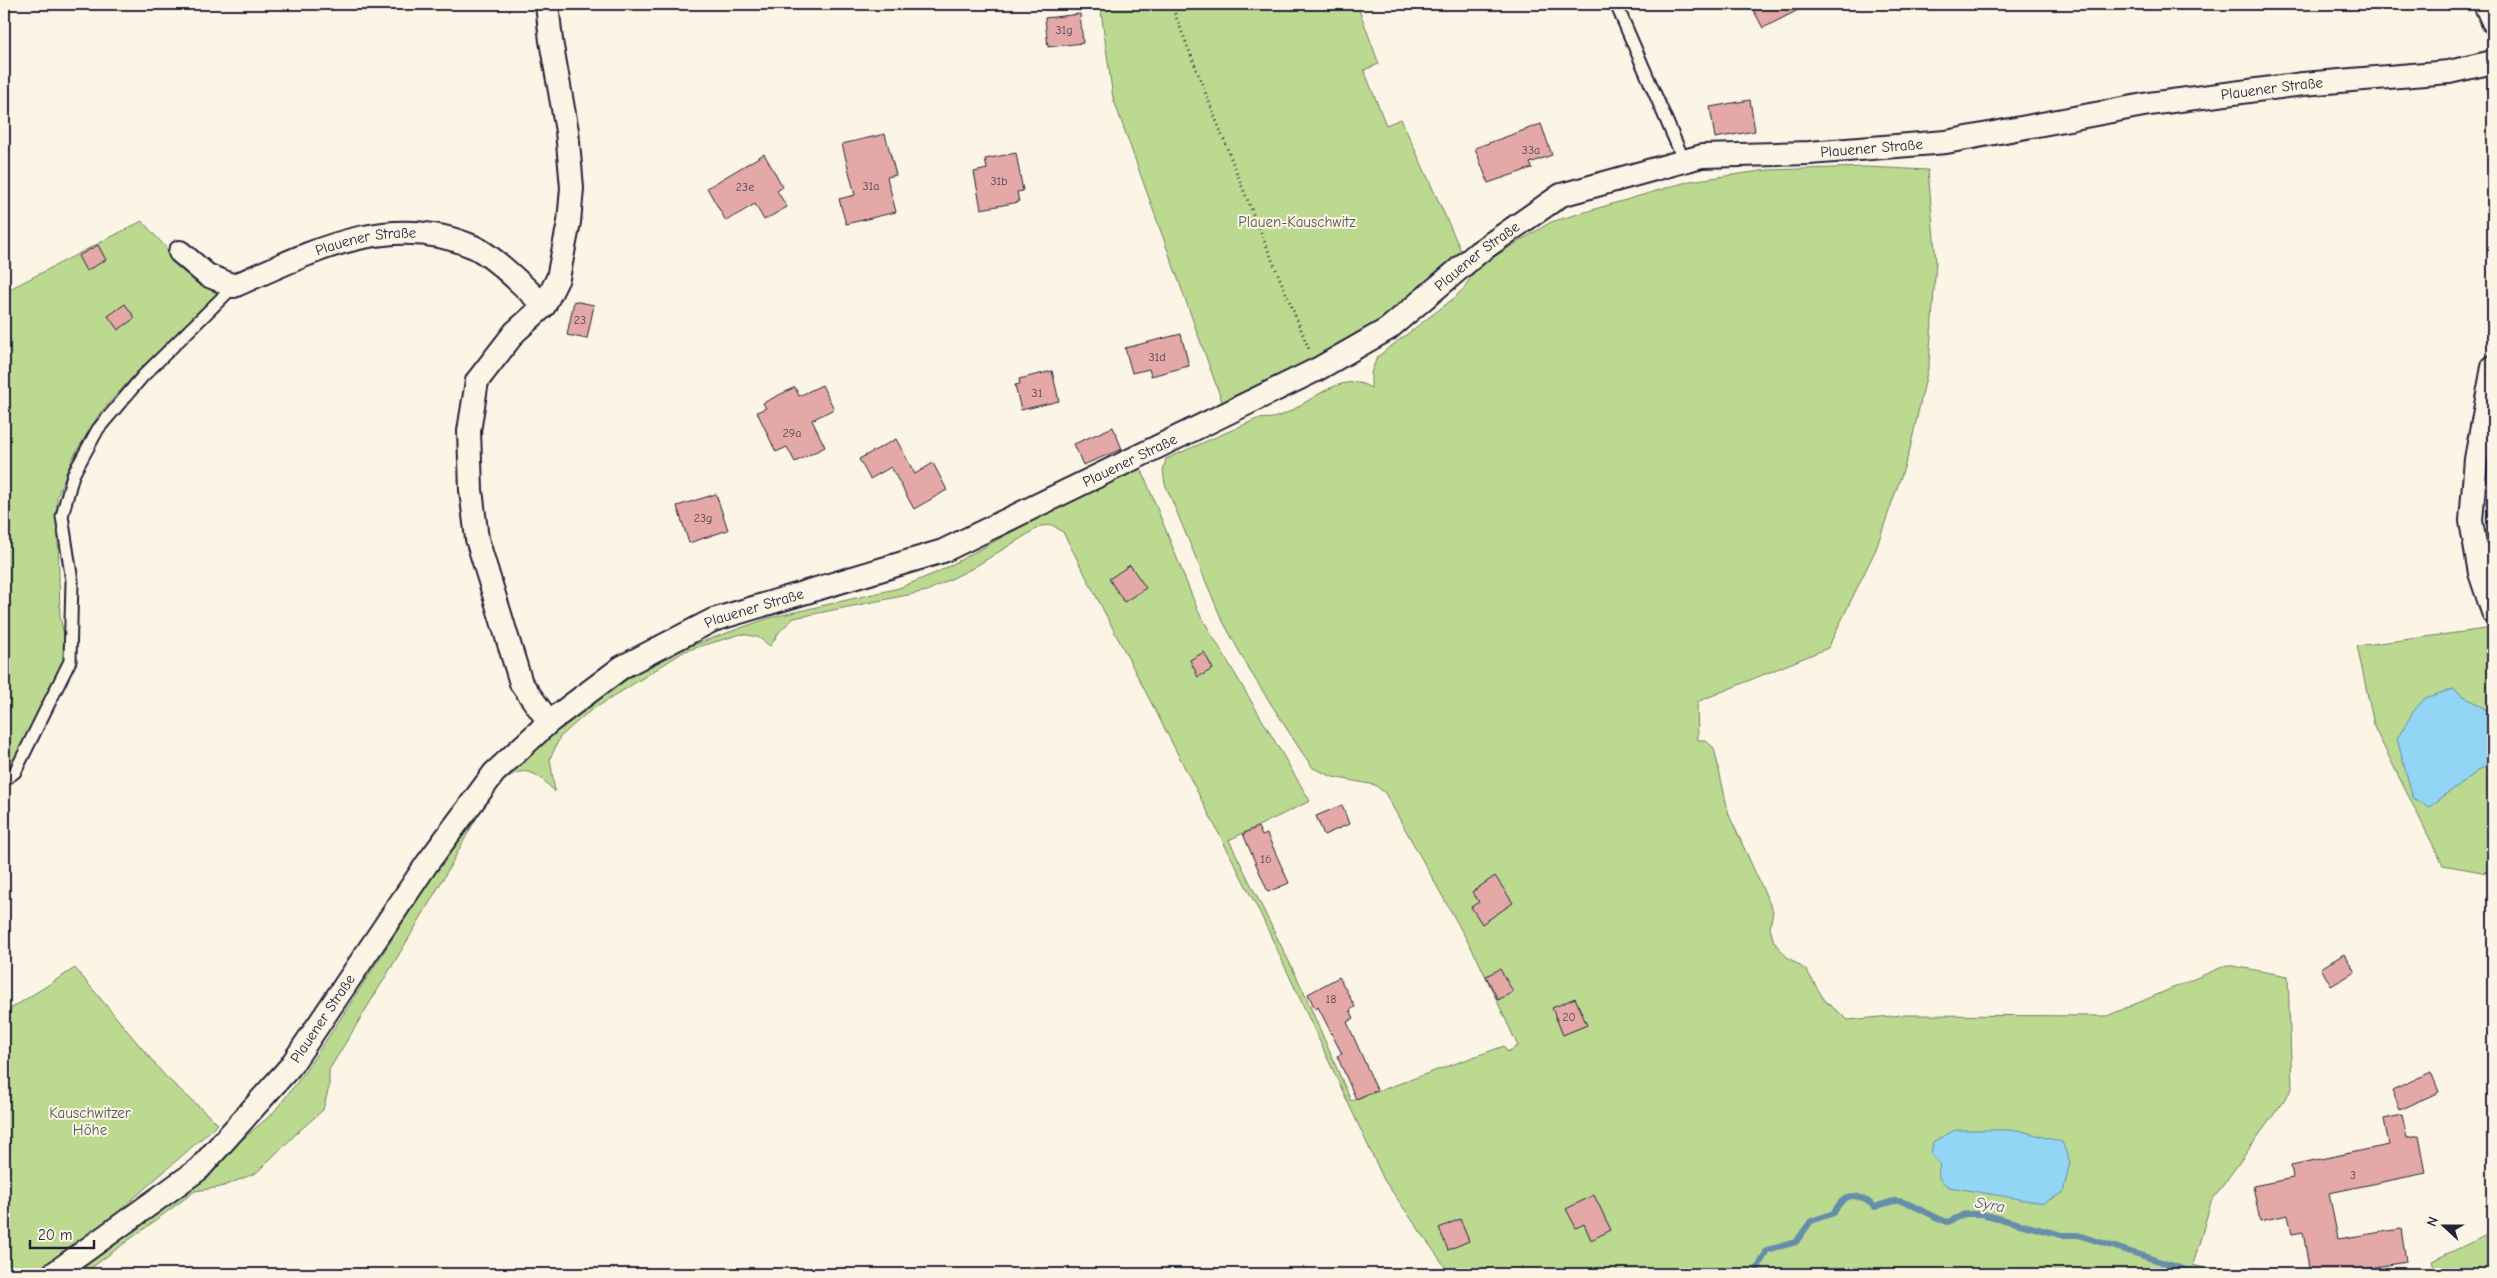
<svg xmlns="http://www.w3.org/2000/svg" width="2497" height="1278" font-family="'Comic Neue',sans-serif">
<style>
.green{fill:#bcd990;stroke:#6f7e66}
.water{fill:#93d5f4;stroke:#668daa}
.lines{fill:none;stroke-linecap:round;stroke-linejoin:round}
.stream{stroke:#668daa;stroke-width:6}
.building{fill:#e4a9a7;stroke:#22223b}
.lane-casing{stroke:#22223b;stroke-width:15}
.street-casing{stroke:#22223b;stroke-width:26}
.path{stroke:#22223b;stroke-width:3;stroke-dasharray:1 4;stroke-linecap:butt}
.lane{stroke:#fcf5e5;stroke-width:11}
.street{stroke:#fcf5e5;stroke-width:22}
.labels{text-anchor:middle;stroke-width:4;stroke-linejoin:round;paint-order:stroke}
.number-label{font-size:12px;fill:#524456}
.street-label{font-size:15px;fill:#22223b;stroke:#fcf5e5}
.park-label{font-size:15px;fill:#505954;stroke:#fcf5e5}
.water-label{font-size:16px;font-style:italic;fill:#445872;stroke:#fcf5e5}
</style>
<rect width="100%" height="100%" fill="#fcf5e5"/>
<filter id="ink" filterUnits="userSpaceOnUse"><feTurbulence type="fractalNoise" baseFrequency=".02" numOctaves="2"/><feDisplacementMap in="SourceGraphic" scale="10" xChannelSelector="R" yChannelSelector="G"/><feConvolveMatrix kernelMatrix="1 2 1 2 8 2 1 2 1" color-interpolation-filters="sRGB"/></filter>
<g filter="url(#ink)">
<path class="green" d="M1100,4H1357L1379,64L1364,70L1386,125L1401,119L1463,255L1386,321L1224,407L1113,98Z
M1867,167L1928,170L1936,261L1929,364L1909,453L1876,549L1828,648L1697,702L1698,740H1705L1714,748L1729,815L1773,911L1770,928L1774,942L1786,956L1807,971L1825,1001L1848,1020L1902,1015L2107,1016L2227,965L2288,976L2292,1089L2211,1202L2193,1265L2226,1274H1450L1384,1180L1261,915L1063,532L1052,525L1041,526L971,569L927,591L794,618L780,631L770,646L758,637L741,634L685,651L586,714L560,737L550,759L555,792C543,779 529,764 510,776C486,792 454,861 438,888C403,949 366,1009 329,1070V1087L323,1110L299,1131L256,1173L221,1187L195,1191L83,1274H60L236,1145L273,1113L299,1080L333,1030L485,796L539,741L636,673L682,649L769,618L899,588L938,572L1133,466L1141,468L1198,611L1310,801L1229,840L1302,988L1351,1101L1504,1046L1507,1052L1518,1046L1478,960L1385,793L1375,785L1333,777L1313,768L1299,748L1250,671L1221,618L1165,484L1163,470L1166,459L1257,419C1262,418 1268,419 1273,418C1304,411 1339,367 1371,388V373L1377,357L1453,299L1464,288L1477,267L1551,222L1690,181L1768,170Z
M142,221L170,252L222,288L136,373L100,413L73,457L57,497L60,617L70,661L15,772L4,780V292Z
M2493,628V714L2453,689L2429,807L2493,760V823L2489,827L2493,847V874L2443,865L2375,729L2357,646Z
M75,968L165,1076L218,1124L83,1243L31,1274H4V1013Z
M2493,1232V1274H2436L2432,1261Z"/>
<path class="water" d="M2453,689L2493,714V760L2429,807L2413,798L2397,739L2413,712L2425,698Z
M1955,1130H2018L2062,1142L2070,1162L2063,1193L2043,1203L1949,1187C1938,1180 1937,1177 1940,1165L1931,1155L1933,1142Z"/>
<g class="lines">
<path class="stream" d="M1755,1274L1767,1250L1796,1242L1811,1221L1834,1213C1845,1190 1858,1193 1875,1207C1882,1205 1891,1200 1898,1201C1912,1202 1933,1218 1948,1222L1965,1214H1982L2061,1235H2078L2199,1274"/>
</g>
<path class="building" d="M1750,4H1810L1763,28Z
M1080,14L1083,43L1048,47L1045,18Z
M1750,100L1755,131L1715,138L1710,107Z
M1541,124L1552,155L1530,163L1532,168L1488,183L1475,148Z
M885,134L896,175L887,177L896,212L846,224L839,199L855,195L842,144Z
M1016,153L1023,191L1017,192L1019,202L981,209L974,172L987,169L985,159Z
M764,154L783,187L777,191L787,207L764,220L755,204L726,221L707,188Z
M98,245L106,260L86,271L78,256Z
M574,301L594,305L587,339L567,335Z
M125,304L135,318L118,330L108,316Z
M1181,334L1189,366L1151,376L1149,369L1132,373L1125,348Z
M1052,371L1059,401L1021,410L1015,385L1020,384L1019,379Z
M822,385L834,409L812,420L825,447L795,462L787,447L776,452L757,412L766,408L763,403L795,387L799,396Z
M1113,427L1122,449L1083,465L1074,444Z
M896,439L915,474L933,463L947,490L914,509L891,467L870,479L859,459Z
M716,494L728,530L689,543L677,506Z
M1130,565L1146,588L1124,602L1109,579Z
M1204,652L1213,669L1198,677L1190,660Z
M1342,805L1349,824L1324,835L1316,816Z
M1258,827L1262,836L1267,834L1289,883L1268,892L1243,834Z
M1495,876L1513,903L1482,924L1471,907L1479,902L1472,892Z
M2344,954L2355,972L2331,986L2321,968Z
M1500,969L1513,992L1498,1000L1486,976Z
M1339,977L1355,1007L1350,1010L1354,1018L1347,1022L1377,1090L1356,1099L1337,1056L1342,1054L1318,1007L1315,1009L1308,994Z
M1575,998L1587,1025L1563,1035L1552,1008Z
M2431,1072L2439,1092L2400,1110L2392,1090Z
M2402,1115L2407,1138L2419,1136L2426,1173L2329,1193L2338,1239L2401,1229L2406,1262L2344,1272V1274H2310L2303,1232L2292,1234L2288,1215L2260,1221L2253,1186L2293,1178L2291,1165L2389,1145L2384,1119Z
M1594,1195L1611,1230L1591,1240L1584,1224L1576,1228L1566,1209Z
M1460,1219L1469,1241L1448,1250L1439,1228Z"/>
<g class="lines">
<g class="lane-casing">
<path id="lane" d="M1616,4L1684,161
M4,780L15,772L70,661L72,581L62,516L73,475L98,429L143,376L234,286"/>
</g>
<g class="street-casing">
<g id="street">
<path d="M2485,4L2493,22"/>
<path id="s1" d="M180,252L207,275L234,286C311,252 390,210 474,247C494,256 528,290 544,306L515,332L477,381L469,431L471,490L477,539L521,683L549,722"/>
<path d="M544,306L558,278L569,222L572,188L567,131L551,41L547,4"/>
<path d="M2493,367L2476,459L2471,521L2480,573L2493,612"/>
<path id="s2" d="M53,1274L199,1169L290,1067L426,865L494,773L549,722L622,667L713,620L943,551L1318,369L1388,329L1479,252L1561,195L1702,156L1809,153L1946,142L2149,104L2303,84L2449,72L2493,62"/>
</g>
</g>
<path class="path" d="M1171,4L1243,189L1309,349"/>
<use href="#lane" class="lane"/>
<use href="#street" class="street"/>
</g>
</g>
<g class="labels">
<g class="number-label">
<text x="1064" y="34">31g</text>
<text x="1531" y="154">33a</text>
<text x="999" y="185">31b</text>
<text x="871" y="190">31a</text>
<text x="745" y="191">23e</text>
<text x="580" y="324">23</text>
<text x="1157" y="361">31d</text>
<text x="1037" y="397">31</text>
<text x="792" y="437">29a</text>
<text x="703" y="522">23g</text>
<text x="1266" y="863">16</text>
<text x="1331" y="1003">18</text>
<text x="1569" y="1021">20</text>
<text x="2353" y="1179">3</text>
</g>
<g class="street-label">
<text dy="5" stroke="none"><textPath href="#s2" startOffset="2621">Plauener Straße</textPath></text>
<text dy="5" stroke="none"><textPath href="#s2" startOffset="2216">Plauener Straße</textPath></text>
<text dy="5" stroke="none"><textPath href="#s1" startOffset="205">Plauener Straße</textPath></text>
<text dy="5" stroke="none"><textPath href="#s2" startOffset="1796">Plauener Straße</textPath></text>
<text dy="5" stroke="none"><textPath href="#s2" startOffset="1391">Plauener Straße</textPath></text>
<text dy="5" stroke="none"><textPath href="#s2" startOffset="986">Plauener Straße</textPath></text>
<text dy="5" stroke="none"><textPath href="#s2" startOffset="375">Plauener Straße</textPath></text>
</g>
<g class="park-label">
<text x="1297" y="227">Plauen-Kauschwitz</text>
<text x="90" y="1118">Kauschwitzer<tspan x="90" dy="17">Höhe</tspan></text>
</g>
<g class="water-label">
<text transform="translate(1990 1204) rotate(10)" y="6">Syra</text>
</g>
</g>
<rect width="2497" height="1278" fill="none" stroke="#fcf5e5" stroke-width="20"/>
<rect x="10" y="10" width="2477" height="1258" fill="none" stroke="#22223b" stroke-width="2" filter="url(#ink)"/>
<g transform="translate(2444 1226) rotate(291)" stroke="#fcf5e5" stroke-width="4" paint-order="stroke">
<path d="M0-4L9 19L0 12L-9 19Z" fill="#22223b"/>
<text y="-8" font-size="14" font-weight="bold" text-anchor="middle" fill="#22223b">N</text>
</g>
<path d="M30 1240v8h64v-8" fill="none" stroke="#22223b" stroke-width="2.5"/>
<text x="38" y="1240" font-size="15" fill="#22223b" stroke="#fcf5e5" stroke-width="4" paint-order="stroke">20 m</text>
</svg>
